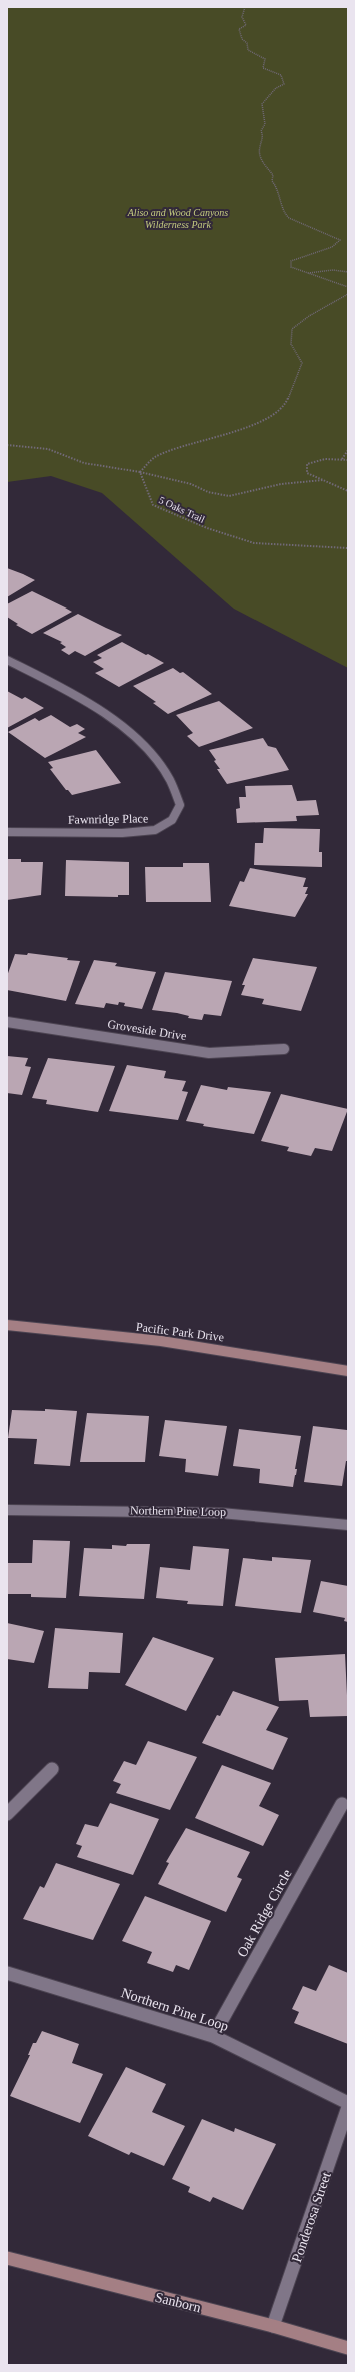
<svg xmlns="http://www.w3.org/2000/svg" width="355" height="2372" font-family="Georgia,serif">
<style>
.green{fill:#484b26}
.building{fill:#baa6b3}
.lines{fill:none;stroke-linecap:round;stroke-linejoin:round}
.street-far2-casing{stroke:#4c4452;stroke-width:10}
.street-far1-casing{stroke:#4c4452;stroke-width:12}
.street-casing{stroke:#4c4452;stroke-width:15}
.secondary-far1-casing{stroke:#4c4452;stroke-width:12}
.secondary-casing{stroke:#4c4452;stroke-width:15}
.path-far1{stroke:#716977;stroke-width:1.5;stroke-dasharray:1 1;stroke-linecap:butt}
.path{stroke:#716977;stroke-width:2;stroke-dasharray:1.5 1.5;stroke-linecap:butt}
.street-far2{stroke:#807688;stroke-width:8}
.street-far1{stroke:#807688;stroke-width:10}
.street{stroke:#807688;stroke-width:13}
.secondary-far1{stroke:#a47f84;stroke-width:10}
.secondary{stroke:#a47f84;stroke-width:13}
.labels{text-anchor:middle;stroke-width:4;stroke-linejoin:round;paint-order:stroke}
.far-park-label{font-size:10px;font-style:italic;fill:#c3ca7f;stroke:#322939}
.far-street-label{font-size:10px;fill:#eae4ef;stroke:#322939}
.street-label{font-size:12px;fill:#eae4ef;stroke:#322939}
.near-street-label{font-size:14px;fill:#eae4ef;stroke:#322939}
</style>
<rect width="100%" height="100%" fill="#322939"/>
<path class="green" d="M7,7H348V668L234,609L102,493L51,476L7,482Z"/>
<path class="building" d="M7,568L23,574L35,580L7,597Z
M32,591L67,608H65L72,612L32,634L16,625L18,624L7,617V604Z
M78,614L106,628L122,635L85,656L75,651L69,655L61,650L66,647L60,643L62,642L43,633Z
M122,642L146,655L148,654L164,663L119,687L95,673L104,669L93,662L102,658L97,655Z
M173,668L180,673L183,672L212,694L168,714L153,703L156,702L133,686Z
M7,691L22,699L25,697L44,708L7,728Z
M219,701L253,728L199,747L187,736L193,733L176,715Z
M51,715L70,727L77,724L85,729L78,733L86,737L45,758L8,732L35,718L39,721Z
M263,738L268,746L276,748L289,770L227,784L217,769H220L214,761L216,760L209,750Z
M96,750L121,783L72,795L68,790H66L50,769L53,768L48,762Z
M292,785L297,801L316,800L319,815L296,816L297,821L237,823L236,809L240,808L239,797H246L245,786Z
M264,828L320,829L319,852H322V867L254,865L255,843H263Z
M7,859H21V862H43L41,895L7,900Z
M66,860L129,862V895H118V897L65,896Z
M183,863H209L211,902H146L145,867H183Z
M250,868L306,878L303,887H308L305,894H308L295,917L229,906L240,881L244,882Z
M28,953L68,958L67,960L80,961L66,1001L7,990V976L15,954L27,955Z
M253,958L317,967L301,1011L262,1004L264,999L241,995L245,985H242Z
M94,960L117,963L115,966L156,972L142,1009L124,1006L125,1003L119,1002L118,1005L106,1003L104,1008L75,1004Z
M165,972L232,981L221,1016L204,1014L202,1020L188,1018L189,1016L177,1013L152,1010Z
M7,1056L28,1058L25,1066L31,1067L22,1095L7,1093Z
M48,1058L115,1066L98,1112L46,1104L47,1100L32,1098Z
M127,1065L166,1071L164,1078L186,1081L182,1091L188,1092L178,1120L109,1111Z
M201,1085L227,1090L228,1087L271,1092L254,1134L203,1126L204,1124L186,1121Z
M281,1094L348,1109L332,1151L315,1148L311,1156L287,1151L289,1147L261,1141Z
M45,1409L77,1411L70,1466L34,1464L37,1439L8,1438L12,1410L45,1411Z
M87,1413L149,1416L145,1462H80Z
M165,1420L227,1426L218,1476L185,1472L186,1459L159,1456Z
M313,1426L347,1430L348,1432V1461H346L342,1486L304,1482Z
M239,1429L301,1436L295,1469H297L296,1475H295L293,1487L259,1483L260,1469L233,1466Z
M33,1540L70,1541L66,1598L31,1597V1594H7V1563H32Z
M127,1544H150L144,1599L79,1596L84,1548L112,1549V1545L126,1546Z
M193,1546L229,1549L223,1606L187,1604L188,1601L156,1598L160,1567L190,1570Z
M272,1557L311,1560L301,1613L235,1606L243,1558L272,1561Z
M321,1581L348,1586V1622L344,1621L345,1618L313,1612Z
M7,1623L44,1631L34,1663L7,1659Z
M55,1628L123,1633L120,1673L89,1672L88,1689L48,1688Z
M153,1637L214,1658L186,1711L125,1685Z
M345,1654L348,1716L310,1717L308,1700L279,1701L275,1658Z
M233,1691L279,1707L266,1730L288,1738L273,1770L202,1743L217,1715L220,1716Z
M148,1741L197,1757L170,1810L116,1793L121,1784L113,1781L124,1761L136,1765Z
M222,1765L271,1783L259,1806L279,1815L263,1846L195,1818Z
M110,1803L159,1819L133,1875L77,1857L82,1846L76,1844L85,1824L98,1827Z
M186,1828L250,1852L237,1877L242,1879L226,1912L158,1884L169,1863L166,1862Z
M56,1863L120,1884L93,1940L23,1919L40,1886L44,1888Z
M145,1896L211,1921L189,1970L176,1965L173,1972L147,1963L152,1952L122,1941Z
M329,1965L348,1973V2044L294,2023L299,2012L292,2009L303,1986L316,1991Z
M42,2031L79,2044L72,2063L103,2074L80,2123L10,2096L30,2055H28L33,2043H36Z
M126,2067L166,2084L152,2112L185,2126L164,2166L131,2152L129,2155L88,2136Z
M202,2119L234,2132L235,2128L276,2144L243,2210L213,2197L210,2202L188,2192L190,2187L172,2179Z"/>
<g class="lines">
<g class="street-far2-casing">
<path id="street-far2" d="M7,660C63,688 139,722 170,780C174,788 177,797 180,805L172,820L155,830L122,833L7,832"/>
</g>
<g class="street-far1-casing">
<path id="street-far1" d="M7,1022L209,1053L284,1049
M7,1510L221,1513L348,1525"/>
</g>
<g class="street-casing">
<path id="street" d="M7,1814L52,1769
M7,1973L213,2036L348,2103
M213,2036L342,1804
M273,2326L348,2107"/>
</g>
<g class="secondary-far1-casing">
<path id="secondary-far1" d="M7,1325L161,1341L348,1371"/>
</g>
<g class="secondary-casing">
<path id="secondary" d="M7,2258L273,2326L348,2348"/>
</g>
<path class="path-far1" d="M245,7L242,17L246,25L239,29L242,39L247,43L248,50L265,59L263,68L281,75L284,84L276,88L262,104L265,124L261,131C264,137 261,140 260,147C257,158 266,166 273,175L272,181C281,192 279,208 289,218L340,240L332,247L291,261V267L348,287
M308,273L333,270L348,272
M288,399L302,363L291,344L292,329L309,316L348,294"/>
<path class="path" d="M7,445L48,449L84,463L140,472L153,505L207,528L254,543L348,548
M342,459L348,450
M348,460L325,459L307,464V473L348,491
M140,472C145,467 150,460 155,457C187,439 274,432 288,398
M140,472L191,484L208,492L229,496L281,484L323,480"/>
<use href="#street-far2" class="street-far2"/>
<use href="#street-far1" class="street-far1"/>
<use href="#street" class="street"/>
<use href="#secondary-far1" class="secondary-far1"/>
<use href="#secondary" class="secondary"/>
</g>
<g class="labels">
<g class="far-park-label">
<text x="178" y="216">Aliso and Wood Canyons<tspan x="178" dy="12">Wilderness Park</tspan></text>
</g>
<g class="far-street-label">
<text transform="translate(182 509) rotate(25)" y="4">5 Oaks Trail</text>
</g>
<g class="street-label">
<text transform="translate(108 819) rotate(-1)" y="4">Fawnridge Place</text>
<text transform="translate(147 1030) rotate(9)" y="4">Groveside Drive</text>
<text transform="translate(180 1332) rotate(7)" y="4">Pacific Park Drive</text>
<text transform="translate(178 1511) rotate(1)" y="4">Northern Pine Loop</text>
</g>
<g class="near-street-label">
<text transform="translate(264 1913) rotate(-61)" y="5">Oak Ridge Circle</text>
<text transform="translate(175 2009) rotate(18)" y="5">Northern Pine Loop</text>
<text transform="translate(311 2217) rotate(-71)" y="5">Ponderosa Street</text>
<text transform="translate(178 2302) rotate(14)" y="5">Sanborn</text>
</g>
</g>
<rect width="355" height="2372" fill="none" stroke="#eae4ef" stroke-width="16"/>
</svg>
